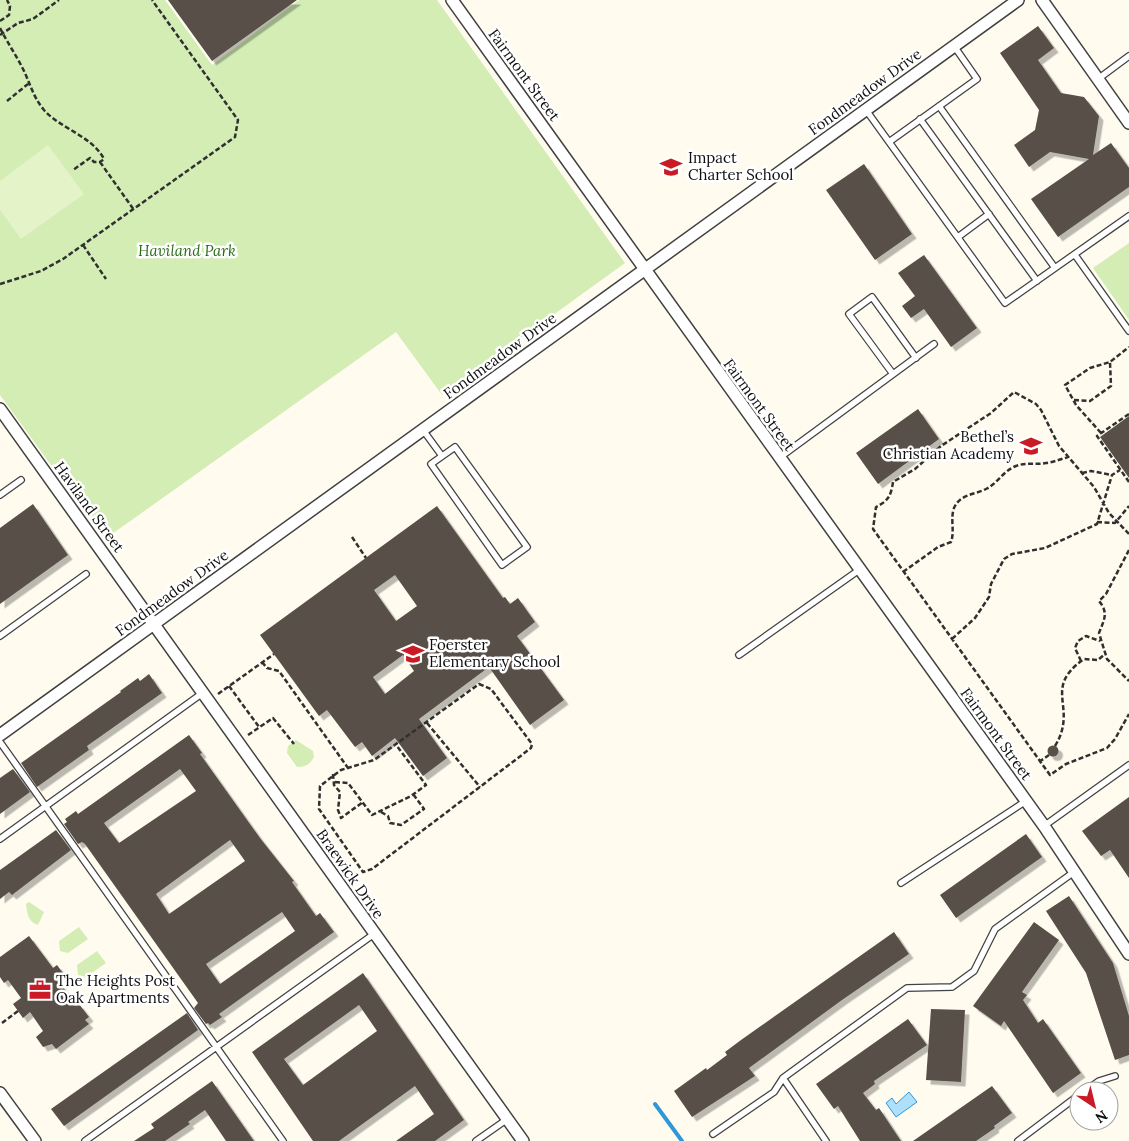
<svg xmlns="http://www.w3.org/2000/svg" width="1129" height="1141" font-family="Lora,serif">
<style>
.green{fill:#d3edb5}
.pitch{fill:#e5f3c8}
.water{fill:#afe0fb;stroke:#3098d8}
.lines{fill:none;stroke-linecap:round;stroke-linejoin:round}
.stream{stroke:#3098d8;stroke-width:4}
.building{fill:#584f49;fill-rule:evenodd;filter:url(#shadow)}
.lane-casing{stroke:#414141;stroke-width:8}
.street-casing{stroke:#414141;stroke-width:14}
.path{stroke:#303030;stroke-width:2.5;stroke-dasharray:5 2.5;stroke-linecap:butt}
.lane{stroke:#fff;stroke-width:5.5}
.street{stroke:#fff;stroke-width:11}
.labels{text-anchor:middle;stroke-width:5;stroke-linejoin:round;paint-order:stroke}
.street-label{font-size:15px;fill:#0e0e0e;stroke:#fff}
.poi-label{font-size:15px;fill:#0e0e0e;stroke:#fff;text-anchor:start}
.park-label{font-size:15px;font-style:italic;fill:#2b6c19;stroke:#fff}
</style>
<defs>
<filter id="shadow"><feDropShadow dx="4.5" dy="4.5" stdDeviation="0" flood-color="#0004"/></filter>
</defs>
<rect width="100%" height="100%" fill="#fffcef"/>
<path class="green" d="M0,0H165L212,65L299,0H437L625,263L442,395L396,332L105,539L0,395Z
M1129,243V320L1093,268Z
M296,740L313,751L314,757C310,764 306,767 297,767L287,753L288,746Z
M29,902L44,912L38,925C28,922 27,913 26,904Z
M79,927L88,939L68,953L60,951L59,941Z
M97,951L106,963L86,977L78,975L77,965Z"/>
<path class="pitch" d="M48,145L84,194L21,239L0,210V181Z"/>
<path class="water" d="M909,1092L917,1102L896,1117L886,1103L892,1098L896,1104Z"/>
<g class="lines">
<path class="stream" d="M655,1104L682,1141"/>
</g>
<path class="building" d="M168,0H297L212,61Z
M1038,26L1054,48L1038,60L1061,93L1084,97L1099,116L1093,155L1111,143L1129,168V187L1058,237L1031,199L1089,159L1050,152L1029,167L1014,145L1035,130L1039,110L1000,53Z
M864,164L912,234L875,260L826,190Z
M924,255L977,328L951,347L924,309L911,318L902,306L915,296L898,273Z
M918,409L939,439L878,484L856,453Z
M1129,416V478L1100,437Z
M33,504L68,555L0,604V528Z
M437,506L503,598L505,597L510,604L518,598L535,622L517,636L564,700L530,725L489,667L419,719L447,758L423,776L395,738L372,756L362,742L355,747L327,710L319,716L260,635ZM395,575L417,606L396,621L374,590ZM403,655L414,671L385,694L373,677Z
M149,674L162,693L87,746L89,750L37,787L21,763L121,692L120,691L138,678L140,681Z
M189,735L202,753L200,754L260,838L294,881L292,882L316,916L320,913L334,932L219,1014L222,1017L210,1025L208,1023L206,1024L194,1008L198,1003L85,844L82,842L78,844L64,824L67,822L65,819L76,811L78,814ZM180,769L196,791L119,843L104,823ZM230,840L245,861L169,914L156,894ZM282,912L295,931L220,984L206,964Z
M1047.5 751a5.5 5.5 0 1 1 11 0a5.5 5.5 0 1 1-11 0Z
M13,769L30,792L0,814V778Z
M1129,797V878L1110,850L1101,856L1082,831Z
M56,830L71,850L12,895L9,892L0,899V870Z
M1026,834L1042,857L956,918L940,895Z
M1069,896L1113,963L1129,1016V1055L1115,1060L1086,973L1046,911Z
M1034,922L1059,940L1022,992L1027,995L1023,1000L1038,1023L1043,1019L1081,1073L1053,1093L1004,1021L1001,1026L973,1006Z
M894,932L909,954L842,1000L749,1068L755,1076L692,1117L674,1091L706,1068L707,1070L727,1055L725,1052L741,1040Z
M29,936L53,968L57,965L63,973L56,978L76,1005L79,1004L89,1017L85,1020L89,1024L56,1049L52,1044L43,1047L36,1037L43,1031L30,1012L23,1018L13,1004L21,998L8,980L4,983L0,977V957Z
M363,973L464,1120L435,1141H396L434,1114L415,1086L339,1141H313L252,1052ZM359,1005L377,1031L303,1085L284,1059Z
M931,1009L965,1010L961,1082L926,1080Z
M187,1013L198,1030L64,1126L51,1109Z
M908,1019L927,1045L874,1081L875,1084L863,1093L876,1110L879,1108L901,1141H860L838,1106L834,1109L816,1084Z
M212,1081L254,1141H226L205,1110L188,1122L190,1124L165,1141H134L154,1128L151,1124Z
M992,1086L1012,1113L994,1126L995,1128L976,1141H913Z"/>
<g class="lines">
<g class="lane-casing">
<path id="lane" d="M1098,79L1129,56
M939,106L1055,268
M866,110L1005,303L1129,216
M920,119L1037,281
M889,142L977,79L954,46
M958,237L989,214
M1075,255L1129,331
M893,374L849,314L872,297L916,358
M423,430L442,456
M455,447L527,547L502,565L431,464Z
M779,458L934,344
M0,495L21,480
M0,636L86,574
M739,655L859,570
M0,742L283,1141
M1044,826L1129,765
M0,839L204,692
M901,883L1026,801
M783,1078L826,1141
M1085,1091L1099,1081L1115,1076
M713,1134L774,1092L783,1078L907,988L952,987L974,971L995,929L1074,872
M85,1141L374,934
M476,1141L506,1120
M1018,1141L1079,1095"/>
</g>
<g class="street-casing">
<path id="street" d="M452,0L1044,826L1129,954
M1042,0L1129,123
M0,409L523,1141
M0,735L1018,0
M0,1093L35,1141"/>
</g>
<path class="path" d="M0,21L9,15L10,6L7,0
M0,28C7,42 16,55 23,69C30,83 33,97 44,110C61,129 92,136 104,159L100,162H94L90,158L73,170
M0,35L18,23L33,19L59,0
M7,101L28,84
M100,162L134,210
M83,245L106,279
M0,284L41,271L63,259L235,137L238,120L152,0
M1074,400L1090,401L1111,386L1110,362
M1129,414L1097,436L1129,482
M1101,433L1076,405L1065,385L1090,368L1110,362L1129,347
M1082,473L1091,471L1112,475
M1097,522L1115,523L1129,506
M1129,534L1109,513L1094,487L1059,446L1041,410L1036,404L1014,392L991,413L941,446L915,469L893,482C891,496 888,501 876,507L873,529L1050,775L1066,764L1107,748L1115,739L1129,714
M352,537L366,558
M1129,550L1106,594L1099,601C1109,613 1104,620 1099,633L1107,659L1129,681
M903,572L938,547L951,542C955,531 950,519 954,508C960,494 974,495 986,489C998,483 1003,471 1016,466C1026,462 1036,465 1046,463C1054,462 1061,459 1068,457
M952,639L975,618L989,597L991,584L1004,559L1012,554L1045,548L1097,524L1112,475L1120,470
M1081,661L1075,648L1078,641L1086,636L1100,641
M262,662L267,668L279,671L348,768
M479,684L491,689L532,744L531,748L372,869L363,872L319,809L320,786L341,770L374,760Z
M229,686L259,727
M218,694L274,654
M427,723L480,787
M248,735L273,718L294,744
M1055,746C1079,707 1041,689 1084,659L1098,660L1105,654
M1039,762L1049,755
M333,774L334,785L340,792L338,810L341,818L363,802
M335,782L348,783L372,815L411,796L426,785L397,746
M381,812L388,816L390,823L401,825L424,809L413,794
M2,1023L18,1011"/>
<use href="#lane" class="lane"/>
<use href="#street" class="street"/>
</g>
<defs>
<g id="school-bare" transform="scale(1.725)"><path d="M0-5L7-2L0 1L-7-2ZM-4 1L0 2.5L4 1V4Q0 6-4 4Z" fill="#ca1a26" stroke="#fff" stroke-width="2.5" paint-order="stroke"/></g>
<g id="office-bare" transform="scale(1.725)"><path d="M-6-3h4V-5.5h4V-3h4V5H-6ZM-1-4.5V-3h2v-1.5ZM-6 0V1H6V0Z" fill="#ca1a26" stroke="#fff" stroke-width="2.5" paint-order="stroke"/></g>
</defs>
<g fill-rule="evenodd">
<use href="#school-bare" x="671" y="167"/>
<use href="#school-bare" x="1031" y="446"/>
<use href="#school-bare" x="413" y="654"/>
<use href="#office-bare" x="40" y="990"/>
</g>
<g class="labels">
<g class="street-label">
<text transform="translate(524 75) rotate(54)" y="5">Fairmont Street</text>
<text transform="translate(865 92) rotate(-36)" y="5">Fondmeadow Drive</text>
<text transform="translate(500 356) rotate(-36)" y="5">Fondmeadow Drive</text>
<text transform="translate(759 405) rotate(54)" y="5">Fairmont Street</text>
<text transform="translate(89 507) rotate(54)" y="5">Haviland Street</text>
<text transform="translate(172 593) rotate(-36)" y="5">Fondmeadow Drive</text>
<text transform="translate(996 734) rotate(54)" y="5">Fairmont Street</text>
<text transform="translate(350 874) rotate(55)" y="5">Braewick Drive</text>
</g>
<g class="poi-label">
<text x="688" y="163">Impact<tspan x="688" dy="17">Charter School</tspan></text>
<text x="1014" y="442" text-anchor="end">Bethel’s<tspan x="1014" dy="17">Christian Academy</tspan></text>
<text x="429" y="650">Foerster<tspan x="429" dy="17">Elementary School</tspan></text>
<text x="56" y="986">The Heights Post<tspan x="56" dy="17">Oak Apartments</tspan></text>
</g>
<g class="park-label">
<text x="187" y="256">Haviland Park</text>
</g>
</g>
<g transform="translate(1094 1106) rotate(145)"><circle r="24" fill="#ffffff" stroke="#9f9f9f"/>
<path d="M0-4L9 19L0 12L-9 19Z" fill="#ca1a26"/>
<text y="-8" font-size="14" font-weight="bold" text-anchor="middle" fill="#0e0e0e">N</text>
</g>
</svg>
